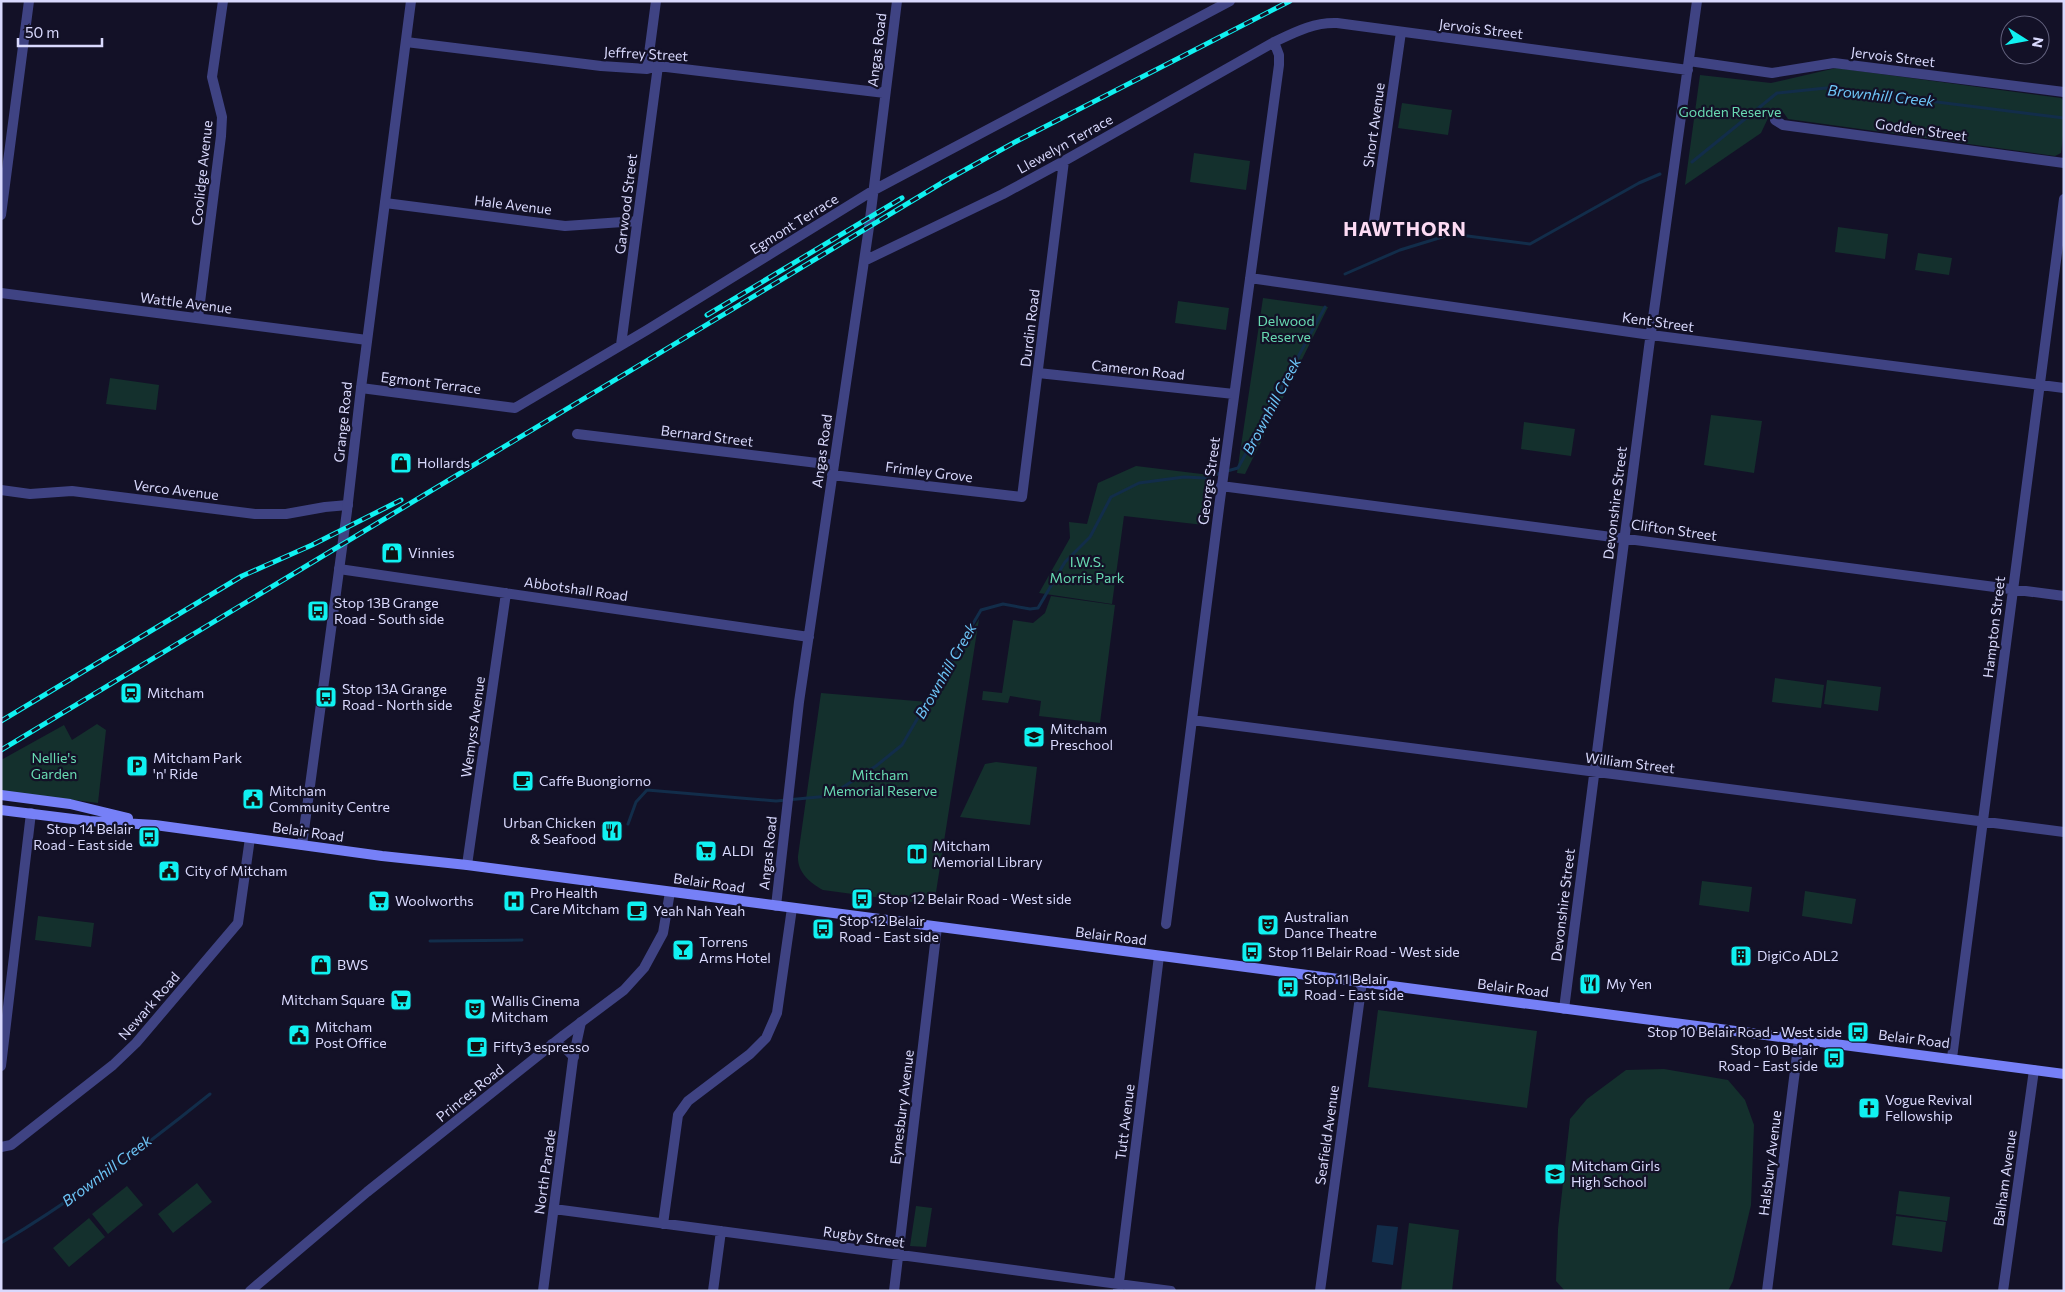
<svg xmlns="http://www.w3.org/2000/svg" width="2065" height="1292" font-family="Commissioner,sans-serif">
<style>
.green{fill:#14302d}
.water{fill:#122d4a}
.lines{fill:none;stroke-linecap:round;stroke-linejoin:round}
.stream{stroke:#122d4a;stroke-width:3}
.minor{stroke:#3f4383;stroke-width:10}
.tertiary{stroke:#3f4383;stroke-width:10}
.secondary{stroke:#7680f7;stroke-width:10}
.rail-casing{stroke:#10f1f1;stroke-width:5}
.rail{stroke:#131127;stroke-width:3;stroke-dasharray:9;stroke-linecap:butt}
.labels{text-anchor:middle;stroke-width:4.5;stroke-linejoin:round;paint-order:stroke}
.street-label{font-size:14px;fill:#d9d9fd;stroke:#131127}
.park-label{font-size:14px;fill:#68dab2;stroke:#131127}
.poi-label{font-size:14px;fill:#d9d9fd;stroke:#131127;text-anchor:start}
.water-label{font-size:15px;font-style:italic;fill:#6dc5f7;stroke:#131127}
.district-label{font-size:19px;font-weight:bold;letter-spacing:1px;fill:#fddbf4;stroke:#131127}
</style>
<rect width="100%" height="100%" fill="#131127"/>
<path class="green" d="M1836,68L2061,98L2064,101V128L2061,153L2055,156L1788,119L1783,112L1776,111L1770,114L1761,133L1685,185L1700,75L1771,83Z
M1402,103L1452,110L1448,135L1398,128Z
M1194,153L1250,161L1246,190L1190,182Z
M1838,227L1888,234L1885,259L1835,252Z
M1918,253L1952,258L1949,275L1915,270Z
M1263,298L1328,307L1245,474L1237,473Z
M1178,301L1229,308L1226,330L1175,323Z
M110,378L159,385L156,410L106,404Z
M1711,415L1762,421L1754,473L1704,465Z
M1524,422L1575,429L1571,456L1521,449Z
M1136,466L1210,475L1204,525L1124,516L1112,604L1039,593L1070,538L1069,522L1087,524L1098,483Z
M1051,596L1115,605L1100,723L1039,716L1041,701L1010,696L1008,703L982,700L983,691L1002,693L1013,620L1033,623L1045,613Z
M979,619L934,905L823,890C810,883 797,872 798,856L821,693L928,702Z
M1775,678L1824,685L1821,708L1772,702Z
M1827,680L1881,687L1878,711L1824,704Z
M97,724L106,730L98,803L1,791V760L64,725L72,740Z
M996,762L1037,767L1030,825L960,817L985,764Z
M1702,881L1752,887L1749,912L1699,905Z
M1805,891L1856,899L1852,924L1802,916Z
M38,916L94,923L91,947L35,940Z
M1378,1010L1537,1031L1527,1108L1368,1087Z
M1664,1069L1728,1080L1745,1100L1754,1125L1751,1205L1733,1281L1728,1291H1565L1556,1281L1558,1229L1570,1119L1587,1099L1626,1070Z
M197,1183L212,1202L173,1233L158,1214Z
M127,1186L143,1205L108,1234L92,1214Z
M1899,1191L1950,1197L1947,1221L1896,1214Z
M916,1206L932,1208L926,1247L910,1246Z
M1896,1216L1946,1222L1942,1252L1892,1245Z
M89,1218L105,1237L69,1267L53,1248Z
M1409,1223L1459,1230L1452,1291H1401Z"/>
<path class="water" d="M1377,1225L1398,1227L1393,1265L1372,1262Z"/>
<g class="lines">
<path class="stream" d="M1692,162L1777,93L1826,88L2064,118
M1345,274L1400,250L1452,234L1530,244L1639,183L1660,174
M1227,471L1238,468L1325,307
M628,824L636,802L647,790L776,801L829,796L876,766L902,745L981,610L1003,604L1030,609L1038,608L1065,562L1090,537L1111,497L1139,483L1184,477L1204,478L1221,473
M430,941L522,940
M1,1243C75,1199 143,1148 210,1094"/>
<path class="minor" d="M406,42L601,66L647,69L658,66L885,93
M1689,61L1772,73L1834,63L2064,92
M647,69L656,1
M1775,120L1783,125L2064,163
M385,203L565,226L637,221
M1,215L29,1
M1374,221L1401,32
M864,261L1003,194L1064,161L1274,42C1295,32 1314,22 1337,23L1688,70
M1250,278L1651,335L2064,388
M1,293L367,340
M198,318L221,136L222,117L212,77L223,1
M621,345L658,66
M1038,373L1234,394
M361,388L515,408L647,330L874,190L1230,1
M577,434L834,465
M832,475L1022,497L1064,161
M1221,486L2064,596
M1,490L30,494L72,491L255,514H286L325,507L348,505
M339,569L809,637
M1192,720L2064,832
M467,865L506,593
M776,906L799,702L869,227L897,1
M1166,924L1220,500L1279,65V55L1274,42
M1564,1009L1649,347L1697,1
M552,1044L565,1048L574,1057
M1952,1058L2064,199
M554,1209L1171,1291
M663,1224L678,1115L688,1101L750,1054L766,1038L777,1013L792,908
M1118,1290L1159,956
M543,1291L573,1059L581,1022
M713,1291L721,1231
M894,1291L937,927
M1320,1291L1362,982
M1767,1291L1799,1039
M2003,1291L2034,1070"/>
<path class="tertiary" d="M302,845L347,511L361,388L411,1
M1,1066L31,813
M1,1147L11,1145L113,1065L136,1043L238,923L250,838
M250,1291L367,1192L564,1035L624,990L644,968L663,933L670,892"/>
<path class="secondary" d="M1,795L70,804L128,818
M1,810L89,821L155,825L382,856L467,865L2064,1074"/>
<g class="rail-casing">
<path id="rail" d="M707,315L902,198
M1,721L242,576L312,545L401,500
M1,750L945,181L1017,141L1290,1"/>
</g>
<use href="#rail" class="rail"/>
</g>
<defs>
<g id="shop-square" transform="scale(1.125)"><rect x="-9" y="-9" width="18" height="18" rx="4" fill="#10f1f1" stroke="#131127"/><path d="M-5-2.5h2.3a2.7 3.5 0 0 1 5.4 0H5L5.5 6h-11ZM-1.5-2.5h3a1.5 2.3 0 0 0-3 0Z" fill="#111"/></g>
<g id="bus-square" transform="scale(1.125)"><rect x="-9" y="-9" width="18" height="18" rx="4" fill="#10f1f1" stroke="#131127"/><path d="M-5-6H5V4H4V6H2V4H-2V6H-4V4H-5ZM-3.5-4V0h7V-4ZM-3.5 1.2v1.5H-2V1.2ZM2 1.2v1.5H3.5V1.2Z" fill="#111"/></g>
<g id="station-square" transform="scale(1.125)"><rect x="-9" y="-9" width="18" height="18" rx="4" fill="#10f1f1" stroke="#131127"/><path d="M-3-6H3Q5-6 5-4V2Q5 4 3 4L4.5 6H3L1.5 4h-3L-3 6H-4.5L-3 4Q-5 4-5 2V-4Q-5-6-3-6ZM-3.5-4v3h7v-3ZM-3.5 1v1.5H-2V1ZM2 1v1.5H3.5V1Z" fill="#111"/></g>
<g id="school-square" transform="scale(1.125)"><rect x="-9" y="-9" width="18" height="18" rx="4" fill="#10f1f1" stroke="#131127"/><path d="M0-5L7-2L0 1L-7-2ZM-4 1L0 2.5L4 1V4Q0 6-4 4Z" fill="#111"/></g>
<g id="parking-square" transform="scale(1.125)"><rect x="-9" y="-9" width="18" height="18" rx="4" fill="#10f1f1" stroke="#131127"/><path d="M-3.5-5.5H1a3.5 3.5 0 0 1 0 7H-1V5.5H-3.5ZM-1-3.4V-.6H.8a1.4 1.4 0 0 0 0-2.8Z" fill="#111"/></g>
<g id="cafe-square" transform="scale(1.125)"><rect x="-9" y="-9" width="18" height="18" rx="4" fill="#10f1f1" stroke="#131127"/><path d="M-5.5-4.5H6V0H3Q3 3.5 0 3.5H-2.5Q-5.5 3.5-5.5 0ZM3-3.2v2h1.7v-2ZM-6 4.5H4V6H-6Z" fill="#111"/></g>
<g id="civic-square" transform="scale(1.125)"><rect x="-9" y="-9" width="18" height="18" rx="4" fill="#10f1f1" stroke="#131127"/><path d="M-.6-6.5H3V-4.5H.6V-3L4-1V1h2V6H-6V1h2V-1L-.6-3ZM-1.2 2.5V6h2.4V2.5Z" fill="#111"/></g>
<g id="restaurant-square" transform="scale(1.125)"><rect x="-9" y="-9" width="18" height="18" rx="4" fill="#10f1f1" stroke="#131127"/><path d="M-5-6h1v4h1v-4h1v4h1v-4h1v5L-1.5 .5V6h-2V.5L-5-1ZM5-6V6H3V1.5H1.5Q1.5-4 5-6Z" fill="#111"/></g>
<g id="supermarket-square" transform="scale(1.125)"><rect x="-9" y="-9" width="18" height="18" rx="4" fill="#10f1f1" stroke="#131127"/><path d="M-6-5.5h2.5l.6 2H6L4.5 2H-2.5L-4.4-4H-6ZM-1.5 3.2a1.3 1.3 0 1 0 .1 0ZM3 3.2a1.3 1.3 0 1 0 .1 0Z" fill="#111"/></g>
<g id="library-square" transform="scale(1.125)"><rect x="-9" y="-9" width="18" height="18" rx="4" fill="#10f1f1" stroke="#131127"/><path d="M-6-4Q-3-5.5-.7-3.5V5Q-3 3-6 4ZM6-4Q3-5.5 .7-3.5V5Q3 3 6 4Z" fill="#111"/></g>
<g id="hospital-square" transform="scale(1.125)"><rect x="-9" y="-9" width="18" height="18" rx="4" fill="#10f1f1" stroke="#131127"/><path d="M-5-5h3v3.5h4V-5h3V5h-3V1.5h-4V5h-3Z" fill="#111"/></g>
<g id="theatre-square" transform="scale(1.125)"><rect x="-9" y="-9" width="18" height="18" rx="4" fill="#10f1f1" stroke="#131127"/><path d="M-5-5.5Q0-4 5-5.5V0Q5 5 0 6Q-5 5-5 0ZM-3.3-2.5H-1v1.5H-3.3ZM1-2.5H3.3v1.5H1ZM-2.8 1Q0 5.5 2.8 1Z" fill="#111"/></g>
<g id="bar-square" transform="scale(1.125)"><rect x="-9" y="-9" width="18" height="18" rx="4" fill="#10f1f1" stroke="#131127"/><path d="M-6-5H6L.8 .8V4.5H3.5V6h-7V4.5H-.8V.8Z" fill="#111"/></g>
<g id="building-square" transform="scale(1.125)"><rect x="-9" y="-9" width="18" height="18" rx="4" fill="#10f1f1" stroke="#131127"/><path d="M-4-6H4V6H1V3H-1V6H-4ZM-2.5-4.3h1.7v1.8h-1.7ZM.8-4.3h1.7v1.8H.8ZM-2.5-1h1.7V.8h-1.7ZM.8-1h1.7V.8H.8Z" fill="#111"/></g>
<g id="church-square" transform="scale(1.125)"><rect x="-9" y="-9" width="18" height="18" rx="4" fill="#10f1f1" stroke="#131127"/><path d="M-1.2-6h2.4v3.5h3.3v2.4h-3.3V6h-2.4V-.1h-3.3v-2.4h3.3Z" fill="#111"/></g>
</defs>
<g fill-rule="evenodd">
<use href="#shop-square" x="401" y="463"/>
<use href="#shop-square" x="392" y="553"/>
<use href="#bus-square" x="318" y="611"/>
<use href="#station-square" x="131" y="693"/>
<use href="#bus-square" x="326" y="697"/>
<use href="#school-square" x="1034" y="737"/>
<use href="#parking-square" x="137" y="766"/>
<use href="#cafe-square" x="523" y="781"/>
<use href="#civic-square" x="253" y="799"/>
<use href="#restaurant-square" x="612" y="831"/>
<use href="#bus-square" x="149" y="837"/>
<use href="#supermarket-square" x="706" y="851"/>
<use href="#library-square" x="917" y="854"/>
<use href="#civic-square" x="169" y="871"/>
<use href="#bus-square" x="862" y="899"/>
<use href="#supermarket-square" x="379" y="901"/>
<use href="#hospital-square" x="514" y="901"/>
<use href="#cafe-square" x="637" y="911"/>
<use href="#theatre-square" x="1268" y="925"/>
<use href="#bus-square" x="823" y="929"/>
<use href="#bar-square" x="683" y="950"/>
<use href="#bus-square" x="1252" y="952"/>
<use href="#building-square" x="1741" y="956"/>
<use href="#shop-square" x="321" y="965"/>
<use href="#restaurant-square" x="1590" y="984"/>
<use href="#bus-square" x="1288" y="987"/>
<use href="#supermarket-square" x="401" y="1000"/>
<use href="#theatre-square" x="475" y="1009"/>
<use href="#bus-square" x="1858" y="1032"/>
<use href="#civic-square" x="299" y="1035"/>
<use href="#cafe-square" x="477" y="1047"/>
<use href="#bus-square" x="1834" y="1058"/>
<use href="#church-square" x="1869" y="1108"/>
<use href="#school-square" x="1555" y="1174"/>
</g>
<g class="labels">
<g class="street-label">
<text transform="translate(1481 29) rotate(7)" y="5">Jervois Street</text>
<text transform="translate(877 50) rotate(-83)" y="5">Angas Road</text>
<text transform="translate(646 54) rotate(3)" y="5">Jeffrey Street</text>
<text transform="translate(1893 57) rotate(7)" y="5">Jervois Street</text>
<text transform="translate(1374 125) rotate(-82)" y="5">Short Avenue</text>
<text transform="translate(1921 130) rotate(8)" y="5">Godden Street</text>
<text transform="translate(1065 144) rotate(-29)" y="5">Llewelyn Terrace</text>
<text transform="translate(202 173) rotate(-84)" y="5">Coolidge Avenue</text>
<text transform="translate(626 204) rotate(-83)" y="5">Garwood Street</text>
<text transform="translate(513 205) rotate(7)" y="5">Hale Avenue</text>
<text transform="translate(794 224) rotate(-32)" y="5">Egmont Terrace</text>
<text transform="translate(186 303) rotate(7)" y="5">Wattle Avenue</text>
<text transform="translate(1658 322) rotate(8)" y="5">Kent Street</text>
<text transform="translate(1030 328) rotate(-83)" y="5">Durdin Road</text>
<text transform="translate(1138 370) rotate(6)" y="5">Cameron Road</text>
<text transform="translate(431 383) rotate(7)" y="5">Egmont Terrace</text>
<text transform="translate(343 422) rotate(-84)" y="5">Grange Road</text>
<text transform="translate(707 436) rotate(7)" y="5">Bernard Street</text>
<text transform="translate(822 451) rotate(-82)" y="5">Angas Road</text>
<text transform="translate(929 472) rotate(7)" y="5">Frimley Grove</text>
<text transform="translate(1209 481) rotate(-82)" y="5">George Street</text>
<text transform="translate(176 490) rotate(7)" y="5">Verco Avenue</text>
<text transform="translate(1615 503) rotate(-83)" y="5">Devonshire Street</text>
<text transform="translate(1674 530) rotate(8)" y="5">Clifton Street</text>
<text transform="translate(576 589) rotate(8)" y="5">Abbotshall Road</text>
<text transform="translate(1994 627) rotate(-83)" y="5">Hampton Street</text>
<text transform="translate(473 727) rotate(-82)" y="5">Wemyss Avenue</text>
<text transform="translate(1630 763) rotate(7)" y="5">William Street</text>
<text transform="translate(308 832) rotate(8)" y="5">Belair Road</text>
<text transform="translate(768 853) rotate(-84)" y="5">Angas Road</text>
<text transform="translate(709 883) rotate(8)" y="5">Belair Road</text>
<text transform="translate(1563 905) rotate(-83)" y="5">Devonshire Street</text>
<text transform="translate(1111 936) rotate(7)" y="5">Belair Road</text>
<text transform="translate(1513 988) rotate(7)" y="5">Belair Road</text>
<text transform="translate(149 1006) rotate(-49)" y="5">Newark Road</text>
<text transform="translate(1914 1039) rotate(7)" y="5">Belair Road</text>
<text transform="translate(470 1093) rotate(-39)" y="5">Princes Road</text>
<text transform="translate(902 1107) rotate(-83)" y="5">Eynesbury Avenue</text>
<text transform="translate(1125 1122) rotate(-83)" y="5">Tutt Avenue</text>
<text transform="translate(1327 1135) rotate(-82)" y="5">Seafield Avenue</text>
<text transform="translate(1770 1163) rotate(-83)" y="5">Halsbury Avenue</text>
<text transform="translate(545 1172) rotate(-82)" y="5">North Parade</text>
<text transform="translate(2005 1178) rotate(-82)" y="5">Balham Avenue</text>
<text transform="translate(864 1237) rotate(8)" y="5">Rugby Street</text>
</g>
<g class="park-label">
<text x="1730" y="117">Godden Reserve</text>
<text x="1286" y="326">Delwood<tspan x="1286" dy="16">Reserve</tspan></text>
<text x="1087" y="567">I.W.S.<tspan x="1087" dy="16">Morris Park</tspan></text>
<text x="54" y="763">Nellie's<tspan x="54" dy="16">Garden</tspan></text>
<text x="880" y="780">Mitcham<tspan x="880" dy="16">Memorial Reserve</tspan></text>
</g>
<g class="poi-label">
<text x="417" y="468">Hollards</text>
<text x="408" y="558">Vinnies</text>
<text x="334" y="608">Stop 13B Grange<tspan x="334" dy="16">Road - South side</tspan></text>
<text x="342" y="694">Stop 13A Grange<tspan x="342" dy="16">Road - North side</tspan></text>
<text x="147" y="698">Mitcham</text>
<text x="1050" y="734">Mitcham<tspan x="1050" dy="16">Preschool</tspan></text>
<text x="153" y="763">Mitcham Park<tspan x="153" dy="16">'n' Ride</tspan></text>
<text x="539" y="786">Caffe Buongiorno</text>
<text x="269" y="796">Mitcham<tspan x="269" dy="16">Community Centre</tspan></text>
<text x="596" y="828" text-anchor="end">Urban Chicken<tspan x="596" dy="16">&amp; Seafood</tspan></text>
<text x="133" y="834" text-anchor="end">Stop 14 Belair<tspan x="133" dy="16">Road - East side</tspan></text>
<text x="933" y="851">Mitcham<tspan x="933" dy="16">Memorial Library</tspan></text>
<text x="722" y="856">ALDI</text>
<text x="185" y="876">City of Mitcham</text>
<text x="530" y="898">Pro Health<tspan x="530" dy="16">Care Mitcham</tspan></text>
<text x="878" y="904">Stop 12 Belair Road - West side</text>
<text x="395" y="906">Woolworths</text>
<text x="653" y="916">Yeah Nah Yeah</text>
<text x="1284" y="922">Australian<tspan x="1284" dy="16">Dance Theatre</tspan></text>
<text x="839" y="926">Stop 12 Belair<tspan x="839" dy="16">Road - East side</tspan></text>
<text x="699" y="947">Torrens<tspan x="699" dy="16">Arms Hotel</tspan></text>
<text x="1268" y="957">Stop 11 Belair Road - West side</text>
<text x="1757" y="961">DigiCo ADL2</text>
<text x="337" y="970">BWS</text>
<text x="1304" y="984">Stop 11 Belair<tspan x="1304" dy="16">Road - East side</tspan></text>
<text x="1606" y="989">My Yen</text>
<text x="385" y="1005" text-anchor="end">Mitcham Square</text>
<text x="491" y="1006">Wallis Cinema<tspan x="491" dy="16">Mitcham</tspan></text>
<text x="315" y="1032">Mitcham<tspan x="315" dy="16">Post Office</tspan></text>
<text x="1842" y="1037" text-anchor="end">Stop 10 Belair Road - West side</text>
<text x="493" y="1052">Fifty3 espresso</text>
<text x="1818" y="1055" text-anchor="end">Stop 10 Belair<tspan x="1818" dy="16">Road - East side</tspan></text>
<text x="1885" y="1105">Vogue Revival<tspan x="1885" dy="16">Fellowship</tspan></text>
<text x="1571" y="1171">Mitcham Girls<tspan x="1571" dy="16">High School</tspan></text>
</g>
<g class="water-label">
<text transform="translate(1881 96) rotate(6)" y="5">Brownhill Creek</text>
<text transform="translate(1272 406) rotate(-62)" y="5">Brownhill Creek</text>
<text transform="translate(946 671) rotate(-60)" y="5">Brownhill Creek</text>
<text transform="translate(107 1171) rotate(-37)" y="5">Brownhill Creek</text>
</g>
<g class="district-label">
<text x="1405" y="236">HAWTHORN</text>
</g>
</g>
<rect width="2065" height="1292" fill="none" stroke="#d9d9fd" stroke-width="5"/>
<g transform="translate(2025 40) rotate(101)"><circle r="24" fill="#131127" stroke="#62617d"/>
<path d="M0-4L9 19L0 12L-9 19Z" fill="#10f1f1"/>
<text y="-8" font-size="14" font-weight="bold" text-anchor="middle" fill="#d9d9fd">N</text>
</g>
<path d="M18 38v8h84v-8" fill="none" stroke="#d9d9fd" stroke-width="2.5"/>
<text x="25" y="38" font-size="15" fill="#d9d9fd" stroke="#131127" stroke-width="4" paint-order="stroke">50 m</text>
</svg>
